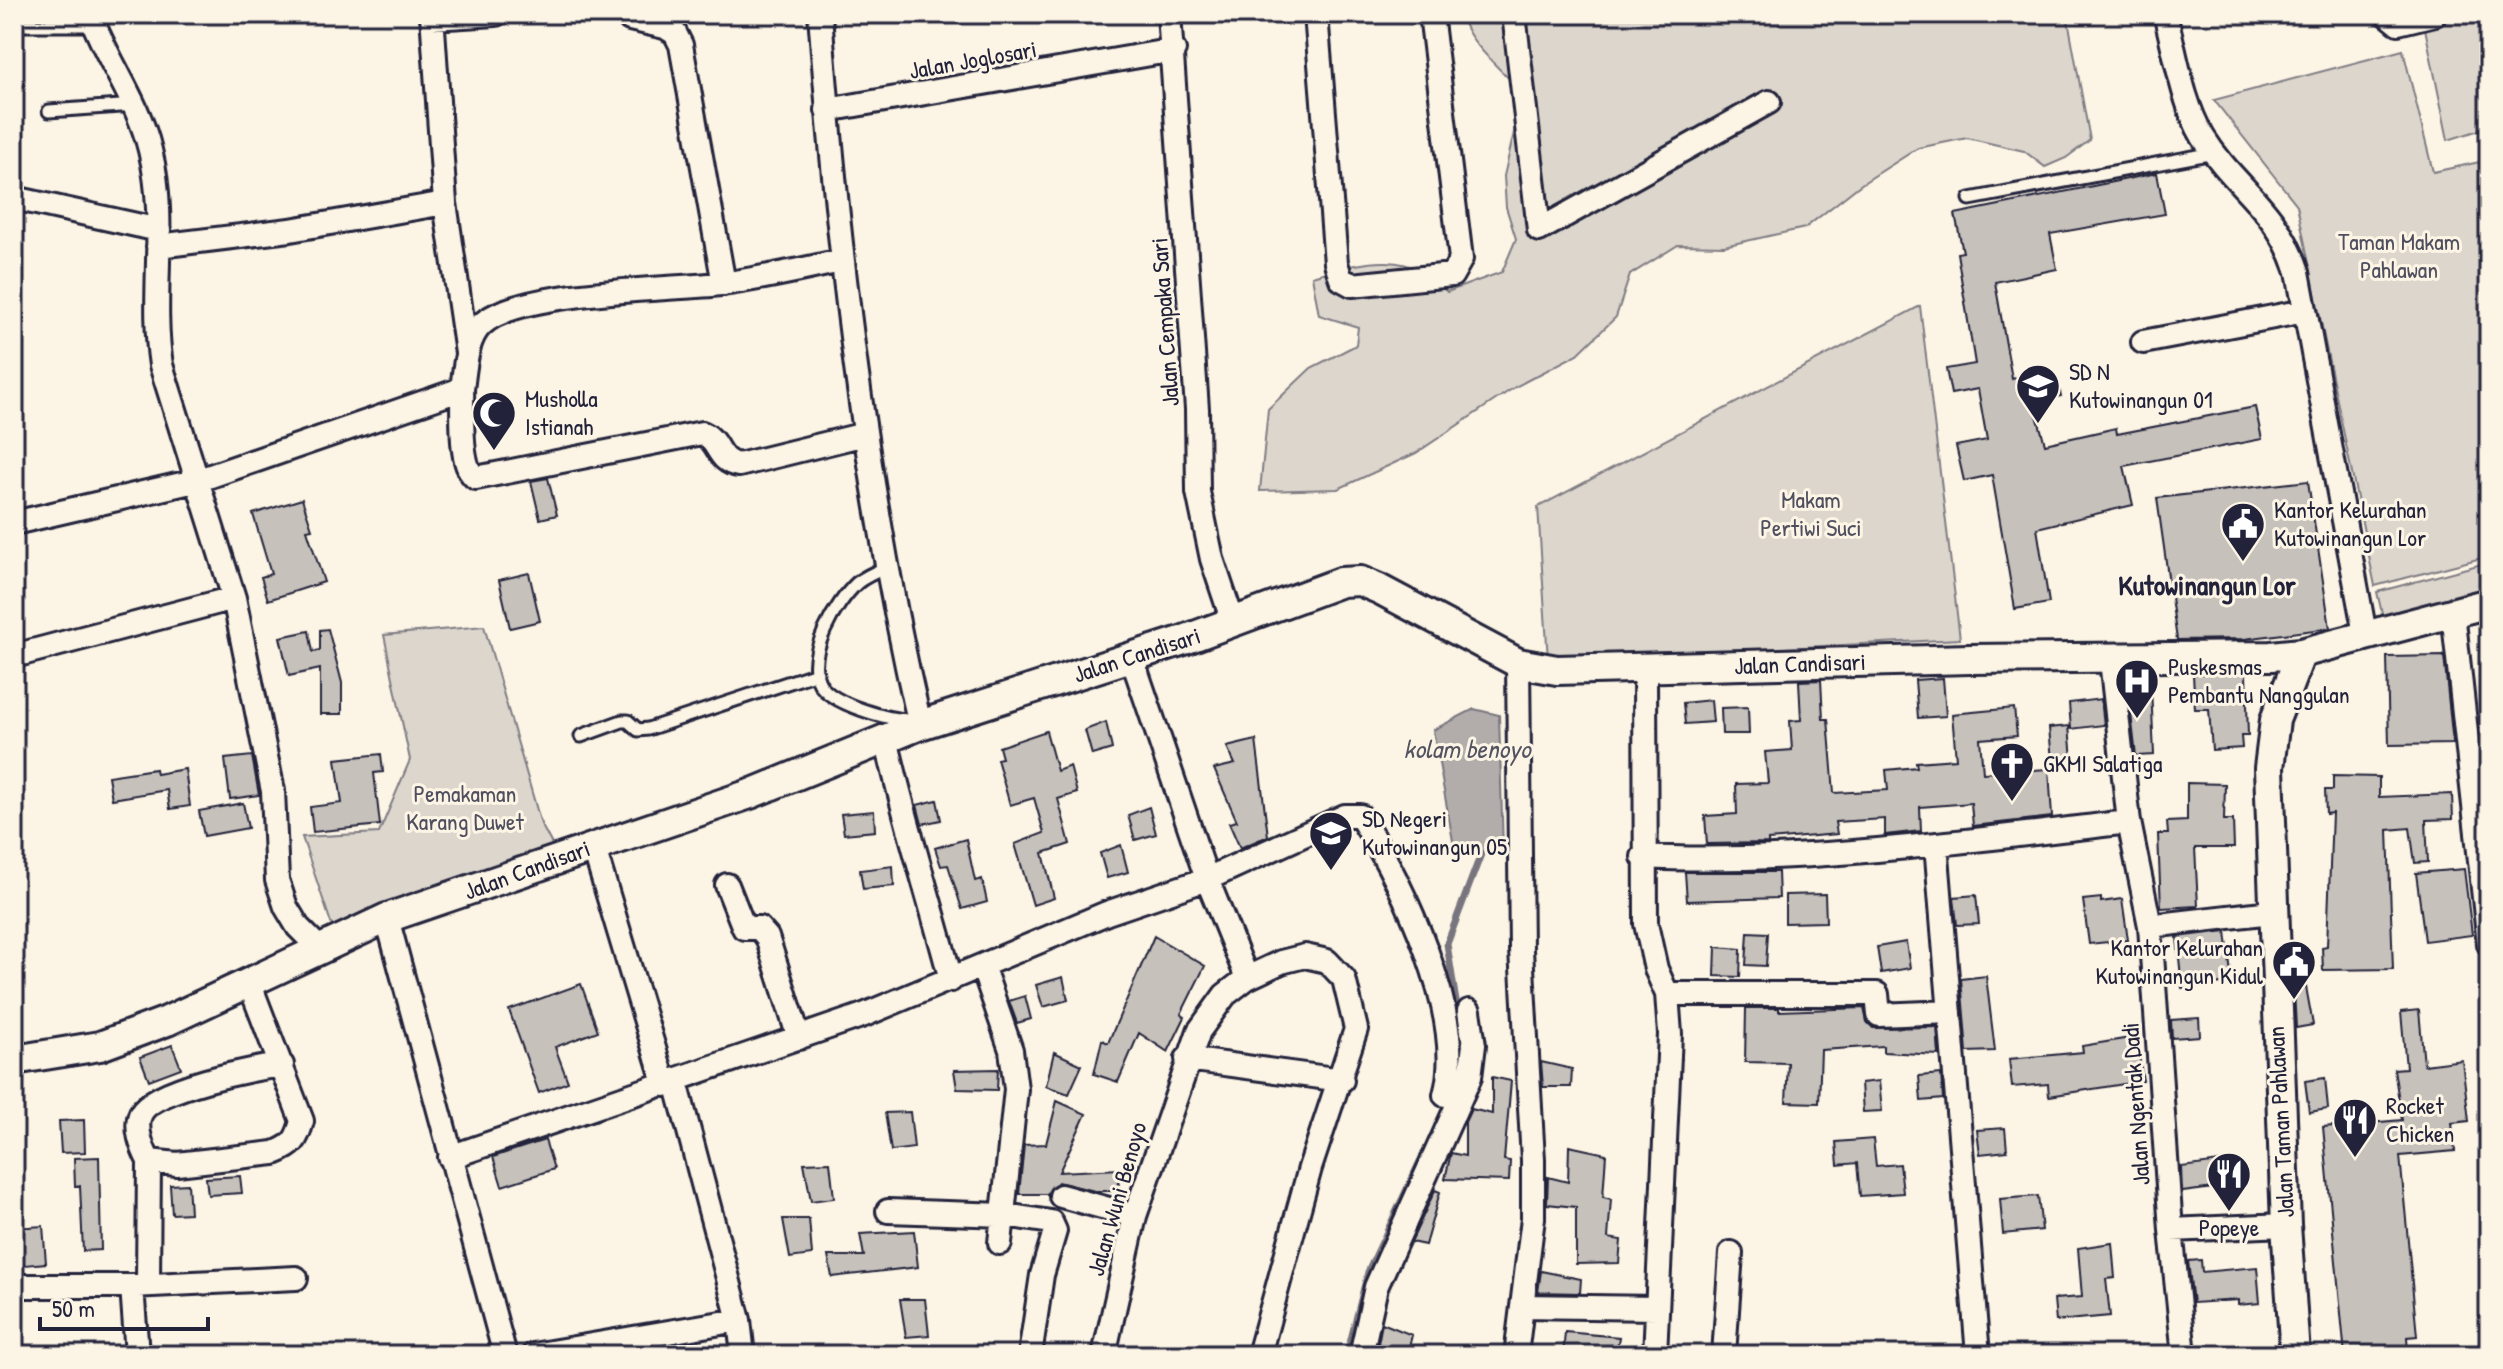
<svg xmlns="http://www.w3.org/2000/svg" width="2503" height="1369" font-family="'Patrick Hand',sans-serif">
<style>
.green{fill:#dcd6cc;stroke:#7f7c84;stroke-width:2}
.water{fill:#b2adab;stroke:#78757e;stroke-width:2}
.lines{fill:none;stroke-linecap:round;stroke-linejoin:round}
.stream{stroke:#78757e;stroke-width:7}
.building{fill:#c6c1bb;stroke:#22223b;stroke-width:2}
.service-casing{stroke:#22223b;stroke-width:17}
.minor-casing{stroke:#22223b;stroke-width:28}
.tertiary-casing{stroke:#22223b;stroke-width:34}
.service{stroke:#fcf5e5;stroke-width:11}
.minor{stroke:#fcf5e5;stroke-width:22}
.tertiary{stroke:#fcf5e5;stroke-width:28}
.labels{text-anchor:middle;stroke-width:6;stroke-linejoin:round;paint-order:stroke}
.street-label{font-size:24px;fill:#22223b;stroke:#fcf5e5}
.park-label{font-size:24px;fill:#504f5f;stroke:#fcf5e5}
.poi-label{font-size:24px;fill:#22223b;stroke:#fcf5e5;text-anchor:start}
.water-label{font-size:26px;font-style:italic;fill:#545362;stroke:#fcf5e5}
.quarter-label{font-size:28px;font-weight:bold;fill:#22223b;stroke:#fcf5e5}
</style>
<rect width="100%" height="100%" fill="#fcf5e5"/>
<filter id="ink" filterUnits="userSpaceOnUse"><feTurbulence type="fractalNoise" baseFrequency=".0125" numOctaves="2"/><feDisplacementMap in="SourceGraphic" scale="16" xChannelSelector="R" yChannelSelector="G"/><feConvolveMatrix kernelMatrix="1 2 1 2 8 2 1 2 1" color-interpolation-filters="sRGB"/></filter>
<g filter="url(#ink)">
<path class="green" d="M1462,14H2067L2090,140L2066,158L2045,167L2024,151L1967,138L1918,148L1860,185L1805,228L1724,246L1678,245L1630,275L1616,317L1578,354L1515,387L1416,453L1338,489L1260,491L1268,409L1311,368L1356,345L1358,327L1319,315L1312,276C1363,262 1409,247 1447,292L1502,272L1516,239L1506,207L1504,176L1523,93C1506,74 1463,39 1462,14Z
M2422,14H2489V127L2448,140Z
M2403,50L2433,172L2489,160V556L2375,586L2297,205L2214,100Z
M1920,306L1960,639L1548,660L1538,507Z
M2489,562V600L2385,626L2377,592Z
M484,626L541,824L555,850L332,926L302,837L379,833L410,760L384,635Z"/>
<path class="water" d="M1474,709L1499,715L1503,851L1455,852L1433,730Z"/>
<g class="lines">
<path class="stream" d="M1459,1068L1463,1047L1447,944L1481,854
M1347,1355L1368,1272L1424,1153"/>
</g>
<path class="building" d="M2157,173L2165,214L2050,234L2057,269L1995,282L2012,379L2044,370L2047,380L2056,377L2061,396L2052,398L2053,403L2035,408L2045,444L2116,428L2117,434L2255,407L2262,439L2124,466L2133,505L2037,528L2049,603L2015,609L1992,475L1964,481L1956,446L1987,440L1978,389L1951,394L1946,369L1975,364L1957,253L1963,252L1955,214Z
M548,478L557,515L540,519L531,481Z
M2308,481L2330,628L2244,639L2177,640L2157,498Z
M302,499L312,529L307,530L324,582L268,600L261,577L271,574L253,514Z
M529,573L540,621L510,628L499,580Z
M328,629L342,683V714H320V669L289,676L280,637L309,631L313,652L320,650V630Z
M2444,656L2453,744L2389,745L2387,657Z
M2246,673L2248,736H2241L2242,748L2212,750L2209,709H2195L2193,674Z
M1943,678L1946,716L1918,718L1915,680Z
M1821,680L1823,719H1828L1834,793L1888,790L1886,770L1917,767L1916,762L1956,759L1952,714L2014,708L2017,736L1980,739L1983,773L2049,769L2052,817L1973,826L1971,803L1920,807L1921,831L1885,835V819L1835,822L1837,834L1768,840V843L1707,844L1705,816L1737,814L1736,784L1768,783L1765,752L1792,750L1790,721L1801,720L1799,681Z
M2151,687L2154,755L2136,756L2128,688Z
M2101,699L2104,725L2071,729L2069,703Z
M1711,700L1713,722L1685,724L1683,703Z
M1748,707L1749,734H1722L1721,708Z
M1106,722L1112,749L1092,755L1085,730Z
M2069,726L2072,759L2052,760L2049,728Z
M1046,731L1057,771L1070,766L1077,793L1058,799L1070,844L1043,853L1054,898L1033,905L1015,844L1044,833L1034,798L1010,805L997,759L1002,758L999,747Z
M1256,740L1268,836L1240,848L1229,823L1237,821L1214,769L1235,764L1227,747Z
M381,754L383,772L374,773L380,825L313,832L310,807L342,803L336,759Z
M252,756L259,795L230,799L225,759Z
M155,769L156,774L185,769L190,806L170,809L167,790L112,799L108,776Z
M2333,776L2379,777V797L2452,794L2453,819L2426,820L2428,862L2415,863L2410,828L2388,830L2393,969L2323,970L2322,947L2327,946L2332,813L2326,814L2325,790H2333Z
M2187,783L2225,784L2224,820H2233L2234,848H2195L2198,906L2161,908L2158,834H2168L2167,822L2187,821Z
M937,800L941,820L922,824L917,805Z
M243,803L248,828L204,836L199,811Z
M1149,807L1156,834L1135,840L1128,815Z
M874,811L875,831L844,834L841,814Z
M966,839L975,881L982,879L987,902L962,909L948,865L941,866L935,848Z
M1121,845L1128,872L1107,878L1100,853Z
M893,866L894,886L863,889L860,870Z
M2464,869L2472,935L2425,941L2416,873Z
M1685,872H1778L1779,898L1687,901Z
M1825,894L1826,922L1785,923V895Z
M1976,895L1979,924L1957,925L1954,897Z
M2101,898V902L2122,899L2128,940L2089,944L2083,900Z
M2226,931L2232,983L2182,988L2177,937Z
M1748,932L1768,933L1766,966L1746,965Z
M1154,936L1205,966L1181,1014L1185,1017L1168,1052L1139,1033L1118,1082L1094,1074L1102,1040L1108,1043Z
M1906,942L1910,968L1881,973L1877,947Z
M1716,947L1741,949L1740,977L1715,976Z
M1986,976L1995,1051L1967,1052L1961,979Z
M1063,977L1068,1000L1043,1007L1036,985Z
M581,984L598,1031L555,1047L568,1082L539,1093L509,1010Z
M2306,987L2313,1025L2296,1028L2294,989Z
M1025,996L1031,1019L1017,1023L1009,1001Z
M1746,1008H1779V1011L1864,1008L1867,1022L1873,1028L1937,1027L1939,1055L1883,1052V1046L1821,1050L1819,1103L1786,1102L1788,1063L1745,1062Z
M2419,1010L2424,1065L2462,1060L2469,1121L2452,1123L2455,1151L2400,1156L2417,1336L2407,1337L2408,1355H2345L2323,1127L2402,1120L2394,1069L2406,1068L2401,1012Z
M2199,1018L2200,1036L2172,1038L2171,1020Z
M2136,1037L2143,1081L2049,1096L2048,1084L2012,1087L2009,1059L2083,1052L2082,1046Z
M172,1045L181,1068L149,1080L140,1057Z
M1054,1052L1082,1065L1069,1094L1046,1086Z
M1541,1062L1572,1069L1571,1087H1543Z
M998,1069L997,1090L957,1089L954,1070Z
M1941,1074L1943,1099L1921,1101L1919,1076Z
M1492,1077L1511,1081L1504,1160L1510,1161L1509,1181L1445,1179L1451,1153L1465,1156V1122L1471,1109L1492,1114Z
M2325,1078L2328,1109L2309,1112L2305,1081Z
M1879,1081L1882,1111L1863,1112L1861,1083Z
M1057,1101L1086,1114L1059,1172L1120,1169L1118,1191H1095L1058,1182L1047,1194H1019L1024,1145L1046,1144Z
M910,1112L914,1148L891,1151L885,1113Z
M84,1120L85,1152L61,1153L59,1121Z
M2005,1128L2007,1151L1980,1154L1977,1130Z
M1873,1139L1876,1166L1900,1164L1903,1193L1860,1196L1857,1163L1838,1165L1836,1142Z
M545,1140L554,1169L502,1186L493,1157Z
M1569,1146L1606,1154L1603,1197L1611,1199L1608,1238L1621,1240L1619,1263L1576,1264V1207L1547,1204L1548,1177L1568,1182Z
M99,1157L101,1250L83,1251L80,1186H75L74,1158Z
M2227,1161L2230,1186L2182,1192L2181,1167Z
M830,1162L834,1198L811,1201L804,1163Z
M240,1176L242,1193L208,1195L206,1178Z
M188,1184L190,1213L172,1214L170,1185Z
M1435,1190L1440,1192L1425,1245L1411,1242Z
M2038,1196L2042,1230L2003,1234L2000,1199Z
M783,1219H809L812,1255L790,1258Z
M43,1226L46,1263L14,1266V1228Z
M914,1231L918,1267L832,1277L828,1256H864L860,1234Z
M2112,1243L2115,1278L2106,1279L2110,1316L2056,1321L2054,1299L2082,1297L2078,1248Z
M2201,1260L2202,1272L2257,1267L2260,1303L2238,1305V1300L2193,1303L2188,1261Z
M1541,1271L1581,1279L1580,1293L1538,1292Z
M900,1299H925L929,1335L906,1337Z
M1382,1323L1412,1335L1407,1355L1376,1354Z
M1565,1332L1619,1337L1616,1355H1563Z"/>
<g class="lines">
<g class="service-casing">
<path id="service" d="M14,25H94
M49,111L135,105
M1970,199L2214,153
M890,566C878,571 867,575 857,583C836,603 804,655 820,684C831,704 889,720 910,720
M581,736L622,721H628L638,730L648,729L817,673"/>
</g>
<g class="minor-casing">
<path id="minor" d="M90,14C107,61 138,100 150,150C168,221 150,294 161,365L234,598L273,791L277,880L286,907L298,927L319,948
M432,14L445,203L467,353
M628,14L630,19L665,27L675,33L681,45L724,284
M820,14C838,252 866,492 920,725
M1169,14L1197,409L1198,492L1212,559L1233,622
M1316,14L1336,263L1341,279L1352,285L1452,275L1461,259L1431,14
M1514,14L1539,230L1769,102
M2165,14C2176,54 2182,102 2203,137C2236,190 2276,205 2298,272L2365,634
M2387,14L2398,23L2435,14
M432,18L496,14
M827,110L1174,50
M14,198L159,230
M158,246L290,230L445,203
M2143,342L2305,311
M462,389C463,409 458,467 476,478L702,433C720,440 716,462 739,465L865,434
M14,523L199,480L462,389C465,369 466,339 481,325C516,290 668,290 721,284C762,279 802,269 842,261
M2453,612L2489,944
M14,656L234,598
M1132,658L1207,879L1345,816H1360C1402,883 1467,1016 1445,1095
M2111,660L2129,822L2150,926L2171,1230L2184,1355
M1645,669L1646,924L1656,969L1667,994L1670,1034L1655,1355
M886,738C904,820 930,899 951,980
M1936,844L1978,1355
M593,845L665,1085
M1643,857C1801,865 1972,840 2129,822
M727,885L744,928H759L767,937L799,1038
M387,918L505,1355
M2150,926L2272,912
M983,968L1011,1050L1016,1089L1000,1243
M1667,994H1877L1879,1015L1950,1012
M1187,1059L1342,1080
M676,1082L739,1320L743,1355
M450,1157L864,1015L1107,913L1207,879L1247,978
M149,1161C142,1148 134,1127 141,1113C154,1088 255,1068 282,1065
M1061,1196L1135,1216
M888,1211L1005,1215L1051,1222L1055,1231L1042,1275L1030,1355
M2171,1230L2286,1225
M148,1283L149,1161L177,1164L274,1153C293,1146 297,1140 302,1121L249,982
M14,1286H132L296,1278
M132,1286L137,1355
M1522,1306L1657,1308
M533,1355L739,1320
M1104,1355L1135,1216L1199,1031L1225,995L1247,978L1281,962L1305,956L1327,961L1344,979L1356,1029L1310,1168L1259,1355
M1361,1355L1376,1287L1470,1077L1474,1045L1469,1011
M1516,1355L1533,1218V1160L1521,950L1518,663
M1724,1355L1731,1253"/>
</g>
<g class="tertiary-casing">
<path id="tertiary" d="M14,1060L100,1046L167,1021L387,918L750,794L920,725L1184,640L1341,582L1360,581L1379,589L1518,663L1557,670L1970,659L2271,656L2301,653L2489,603
M2295,1355L2286,1225L2269,768L2275,720L2301,653"/>
</g>
<use href="#service" class="service"/>
<use href="#minor" class="minor"/>
<use href="#tertiary" class="tertiary"/>
</g>
</g>
<defs>
<g id="school-pin" transform="scale(2.3)"><path d="M0 17L-7.5 6A9.5 9.5 0 1 1 7.5 6Z" fill="#22223b" stroke="#fcf5e5"/><path d="M0-5L7-2L0 1L-7-2ZM-4 1L0 2.5L4 1V4Q0 6-4 4Z" fill="#fff"/></g>
<g id="mosque-pin" transform="scale(2.3)"><path d="M0 17L-7.5 6A9.5 9.5 0 1 1 7.5 6Z" fill="#22223b" stroke="#fcf5e5"/><path d="M3.5-4.9A6 6 0 1 0 3.5 4.9A5 5 0 1 1 3.5-4.9Z" fill="#fff"/></g>
<g id="civic-pin" transform="scale(2.3)"><path d="M0 17L-7.5 6A9.5 9.5 0 1 1 7.5 6Z" fill="#22223b" stroke="#fcf5e5"/><path d="M-.6-6.5H3V-4.5H.6V-3L4-1V1h2V6H-6V1h2V-1L-.6-3ZM-1.2 2.5V6h2.4V2.5Z" fill="#fff"/></g>
<g id="hospital-pin" transform="scale(2.3)"><path d="M0 17L-7.5 6A9.5 9.5 0 1 1 7.5 6Z" fill="#22223b" stroke="#fcf5e5"/><path d="M-5-5h3v3.5h4V-5h3V5h-3V1.5h-4V5h-3Z" fill="#fff"/></g>
<g id="church-pin" transform="scale(2.3)"><path d="M0 17L-7.5 6A9.5 9.5 0 1 1 7.5 6Z" fill="#22223b" stroke="#fcf5e5"/><path d="M-1.2-6h2.4v3.5h3.3v2.4h-3.3V6h-2.4V-.1h-3.3v-2.4h3.3Z" fill="#fff"/></g>
<g id="restaurant-pin" transform="scale(2.3)"><path d="M0 17L-7.5 6A9.5 9.5 0 1 1 7.5 6Z" fill="#22223b" stroke="#fcf5e5"/><path d="M-5-6h1v4h1v-4h1v4h1v-4h1v5L-1.5 .5V6h-2V.5L-5-1ZM5-6V6H3V1.5H1.5Q1.5-4 5-6Z" fill="#fff"/></g>
</defs>
<g fill-rule="evenodd">
<use href="#school-pin" x="2038" y="386"/>
<use href="#mosque-pin" x="494" y="413"/>
<use href="#civic-pin" x="2243" y="524"/>
<use href="#hospital-pin" x="2137" y="681"/>
<use href="#church-pin" x="2012" y="764"/>
<use href="#school-pin" x="1331" y="833"/>
<use href="#civic-pin" x="2294" y="962"/>
<use href="#restaurant-pin" x="2355" y="1120"/>
<use href="#restaurant-pin" x="2229" y="1174"/>
</g>
<g class="labels">
<g class="street-label">
<text transform="translate(973 60) rotate(-10)" y="8">Jalan Joglosari</text>
<text transform="translate(1165 322) rotate(-94)" y="8">Jalan Cempaka Sari</text>
<text transform="translate(1137 655) rotate(-18)" y="8">Jalan Candisari</text>
<text transform="translate(1800 664) rotate(-2)" y="8">Jalan Candisari</text>
<text transform="translate(527 870) rotate(-20)" y="8">Jalan Candisari</text>
<text transform="translate(2136 1104) rotate(-94)" y="8">Jalan Ngentak Dadi</text>
<text transform="translate(2281 1122) rotate(-93)" y="8">Jalan Taman Pahlawan</text>
<text transform="translate(1117 1199) rotate(-74)" y="8">Jalan Wuni Benoyo</text>
</g>
<g class="park-label">
<text x="2399" y="250">Taman Makam<tspan x="2399" dy="28">Pahlawan</tspan></text>
<text x="1811" y="508">Makam<tspan x="1811" dy="28">Pertiwi Suci</tspan></text>
<text x="465" y="802">Pemakaman<tspan x="465" dy="28">Karang Duwet</tspan></text>
</g>
<g class="poi-label">
<text x="2069" y="380">SD N<tspan x="2069" dy="28">Kutowinangun 01</tspan></text>
<text x="525" y="407">Musholla<tspan x="525" dy="28">Istianah</tspan></text>
<text x="2274" y="518">Kantor Kelurahan<tspan x="2274" dy="28">Kutowinangun Lor</tspan></text>
<text x="2168" y="675">Puskesmas<tspan x="2168" dy="28">Pembantu Nanggulan</tspan></text>
<text x="2043" y="772">GKMI Salatiga</text>
<text x="1362" y="827">SD Negeri<tspan x="1362" dy="28">Kutowinangun 05</tspan></text>
<text x="2263" y="956" text-anchor="end">Kantor Kelurahan<tspan x="2263" dy="28">Kutowinangun Kidul</tspan></text>
<text x="2386" y="1114">Rocket<tspan x="2386" dy="28">Chicken</tspan></text>
<text x="2229" y="1236" text-anchor="middle">Popeye</text>
</g>
<g class="water-label">
<text x="1467" y="758">kolam benoyo</text>
</g>
<g class="quarter-label">
<text x="2207" y="595">Kutowinangun Lor</text>
</g>
</g>
<rect width="2503" height="1369" fill="none" stroke="#fcf5e5" stroke-width="48"/>
<rect x="24" y="24" width="2455" height="1321" fill="none" stroke="#22223b" stroke-width="3" filter="url(#ink)"/>
<path d="M40 1317v12h168v-12" fill="none" stroke="#22223b" stroke-width="4"/>
<text x="52" y="1317" font-size="24" fill="#22223b" stroke="#fcf5e5" stroke-width="6" paint-order="stroke">50 m</text>
</svg>
